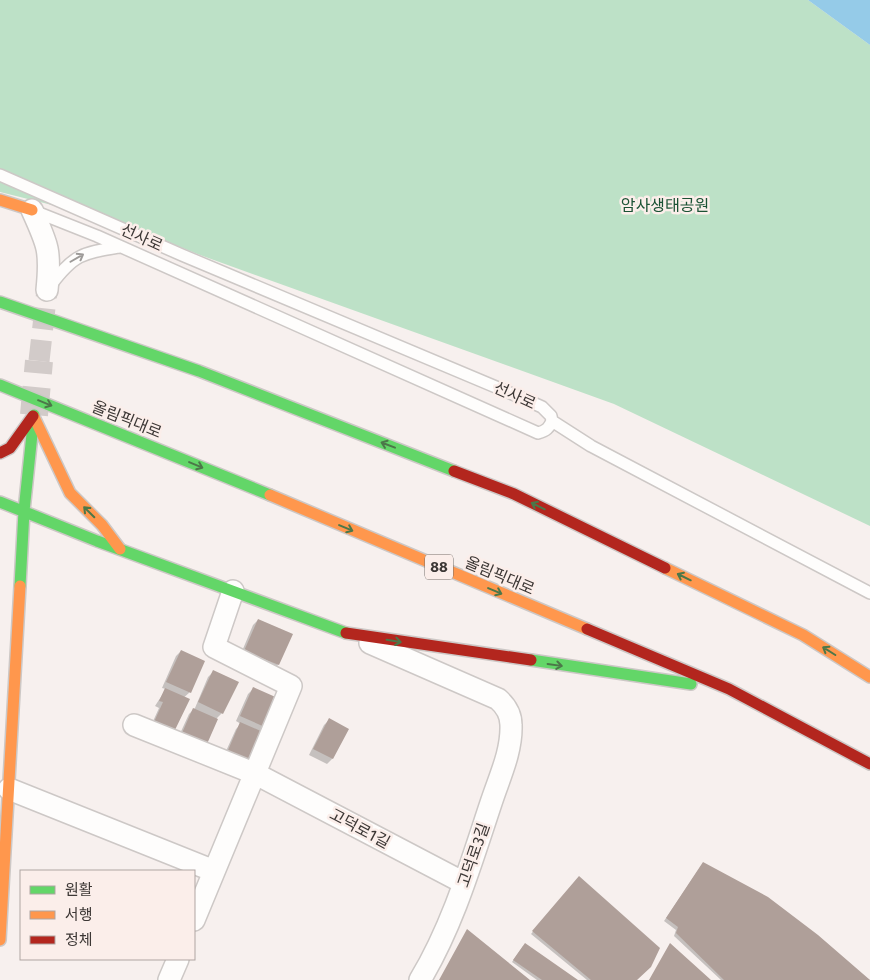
<svg xmlns="http://www.w3.org/2000/svg" width="870" height="980" font-family="'Fira Sans','Noto Sans KR',sans-serif">
<style>
.green{fill:#bde1c7}
.water{fill:#95cbe8}
.shadow{fill:#0003}
.building{fill:#af9f99}
.lines{fill:none;stroke-linecap:round;stroke-linejoin:round}
.street-tunnel{stroke:#d2cbc9;stroke-width:21;stroke-dasharray:21 11;stroke-linecap:butt}
.secondary-tunnel{stroke:#d2cbc9;stroke-width:28;stroke-dasharray:28 14;stroke-linecap:butt}
.lane-casing{stroke:#cdc8c6;stroke-width:14}
.street-casing{stroke:#cdc8c6;stroke-width:24}
.fast-casing{stroke:#cdc8c6;stroke-width:14}
.slow-casing{stroke:#cdc8c6;stroke-width:14}
.jam-casing{stroke:#cdc8c6;stroke-width:14}
.lane{stroke:#fefdfc;stroke-width:11}
.street{stroke:#fefdfc;stroke-width:21}
.fast{stroke:#63d668;stroke-width:11}
.slow{stroke:#ff974d;stroke-width:11}
.jam{stroke:#b3261e;stroke-width:11}
.oneway{stroke:#9d9a98}
.oneway2{stroke:#4c7749}
.labels{text-anchor:middle;stroke-width:5;stroke-linejoin:round;paint-order:stroke}
.shield{fill:#fbeeea;stroke:#756e6b;stroke-width:1}
.shield-label{font-size:15px;font-weight:bold;fill:#3c3735}
.park-label{font-size:16px;fill:#1b5234;stroke:#fbeeea}
.street-label{font-size:16px;fill:#3c3735;stroke:#fbeeea}
</style>
<rect width="100%" height="100%" fill="#f7f0ee"/>
<path class="green" d="M0,0H808L870,45V526L614,404L200,255L116,221L0,192Z"/>
<path class="water" d="M808,0H870V45Z"/>
<path class="shadow" d="M258,620L278,665L273,670L240,656L253,625Z
M181,651L203,661L190,692L150,728L159,708L155,706L166,689L162,688L176,656Z
M213,672L222,713L217,718L206,743L178,738L189,714L195,708L208,677Z
M253,689L266,727L222,760L236,729L241,724L236,721L248,694Z
M329,720L347,729L332,759L327,764L309,755L324,725Z
M701,866L870,980H721L674,936L676,930L664,921Z
M579,877L634,980H587L531,934Z
M523,946L575,980H537L512,962Z"/>
<path class="building" d="M258,619L293,634L279,665L244,651Z
M181,650L205,661L191,693L166,682Z
M213,670L239,682L223,714L198,702Z
M253,687L280,699L267,728L240,716Z
M165,688L190,699L174,732L154,722L163,702L159,701Z
M193,708L218,719L207,744L182,733Z
M329,718L349,729L333,759L313,749Z
M240,722L263,732L248,765L226,755Z
M703,862L768,897L818,935L870,980H724L676,933L678,927L666,918Z
M579,876L660,948L651,967L637,980H591L532,931Z
M467,929L530,980H439Z
M525,943L578,980H542L513,960Z
M670,943L711,980H649Z"/>
<g class="lines">
<path class="street-tunnel" d="M39,361L47,290"/>
<path class="secondary-tunnel" d="M34,415L39,361"/>
<g class="lane-casing">
<path id="lane" d="M0,175L182,255L522,398L542,407L551,416L552,421C549,428 546,431 538,433L97,236L34,211
M51,285C74,254 83,253 119,247
M552,421L591,446L870,593"/>
</g>
<g class="street-casing">
<path id="street" d="M32,210C48,245 51,251 47,290
M370,643L498,699C506,706 511,714 511,725C512,752 499,778 491,803C471,863 453,925 420,980
M134,725L256,774L464,883
M9,789L214,871
M194,920L291,686L214,647L233,591
M169,980L178,959"/>
</g>
<g class="fast-casing">
<path id="fast" d="M0,302L199,371L454,471
M0,385L270,495
M0,502L97,541L346,633
M20,586L24,511L34,415
M531,660L691,684"/>
</g>
<g class="slow-casing">
<path id="slow" d="M0,200L32,210
M34,417L70,493L102,525L120,549
M270,495L587,629
M665,568L803,635L870,677
M0,940L20,586"/>
</g>
<g class="jam-casing">
<path id="jam" d="M0,453L10,448L33,416
M454,471L514,494L665,568
M587,629L729,689L870,764
M346,633L531,660"/>
</g>
<use href="#lane" class="lane"/>
<use href="#street" class="street"/>
<use href="#fast" class="fast"/>
<use href="#slow" class="slow"/>
<use href="#jam" class="jam"/>
</g>
<defs><path id="oneway-shaft" d="M-6 0H5M1.5-3L5.5 0L1.5 3" fill="none" stroke-width="1.6" stroke-linecap="round" stroke-linejoin="round" transform="scale(1.25)"/></defs>
<use class="oneway" href="#oneway-shaft" transform="translate(77 258) rotate(-30)"/>
<g class="oneway2">
<use href="#oneway-shaft" transform="translate(45 403) rotate(22)"/>
<use href="#oneway-shaft" transform="translate(388 445) rotate(-159)"/>
<use href="#oneway-shaft" transform="translate(196 465) rotate(23)"/>
<use href="#oneway-shaft" transform="translate(538 506) rotate(-154)"/>
<use href="#oneway-shaft" transform="translate(89 512) rotate(-135)"/>
<use href="#oneway-shaft" transform="translate(346 528) rotate(23)"/>
<use href="#oneway-shaft" transform="translate(684 577) rotate(-154)"/>
<use href="#oneway-shaft" transform="translate(495 591) rotate(23)"/>
<use href="#oneway-shaft" transform="translate(394 641) rotate(9)"/>
<use href="#oneway-shaft" transform="translate(829 651) rotate(-148)"/>
<use href="#oneway-shaft" transform="translate(555 665) rotate(8)"/>
</g>
<g class="labels">
<rect class="shield" x="425" y="554.5" width="28" height="25" rx="4"/>
<g class="shield-label">
<text x="439" y="572">88</text>
</g>
<g class="park-label">
<text x="665" y="211">암사생태공원</text>
</g>
<g class="street-label">
<text transform="translate(142 237) rotate(24)" y="6">선사로</text>
<text transform="translate(515 395) rotate(24)" y="6">선사로</text>
<text transform="translate(127 419) rotate(22)" y="6">올림픽대로</text>
<text transform="translate(500 575) rotate(23)" y="6">올림픽대로</text>
<text transform="translate(360 828) rotate(28)" y="6">고덕로1길</text>
<text transform="translate(473 855) rotate(-71)" y="6">고덕로3길</text>
</g>
</g>
<rect x="20" y="870" width="175" height="90" fill="#fbeeea" stroke="#afa5a2"/>
<rect x="30" y="886" width="25" height="8" fill="#63d668" stroke="#afa5a2"/>
<text x="65" y="895" font-size="15" fill="#3c3735">원활</text>
<rect x="30" y="911" width="25" height="8" fill="#ff974d" stroke="#afa5a2"/>
<text x="65" y="920" font-size="15" fill="#3c3735">서행</text>
<rect x="30" y="936" width="25" height="8" fill="#b3261e" stroke="#afa5a2"/>
<text x="65" y="945" font-size="15" fill="#3c3735">정체</text>
</svg>
